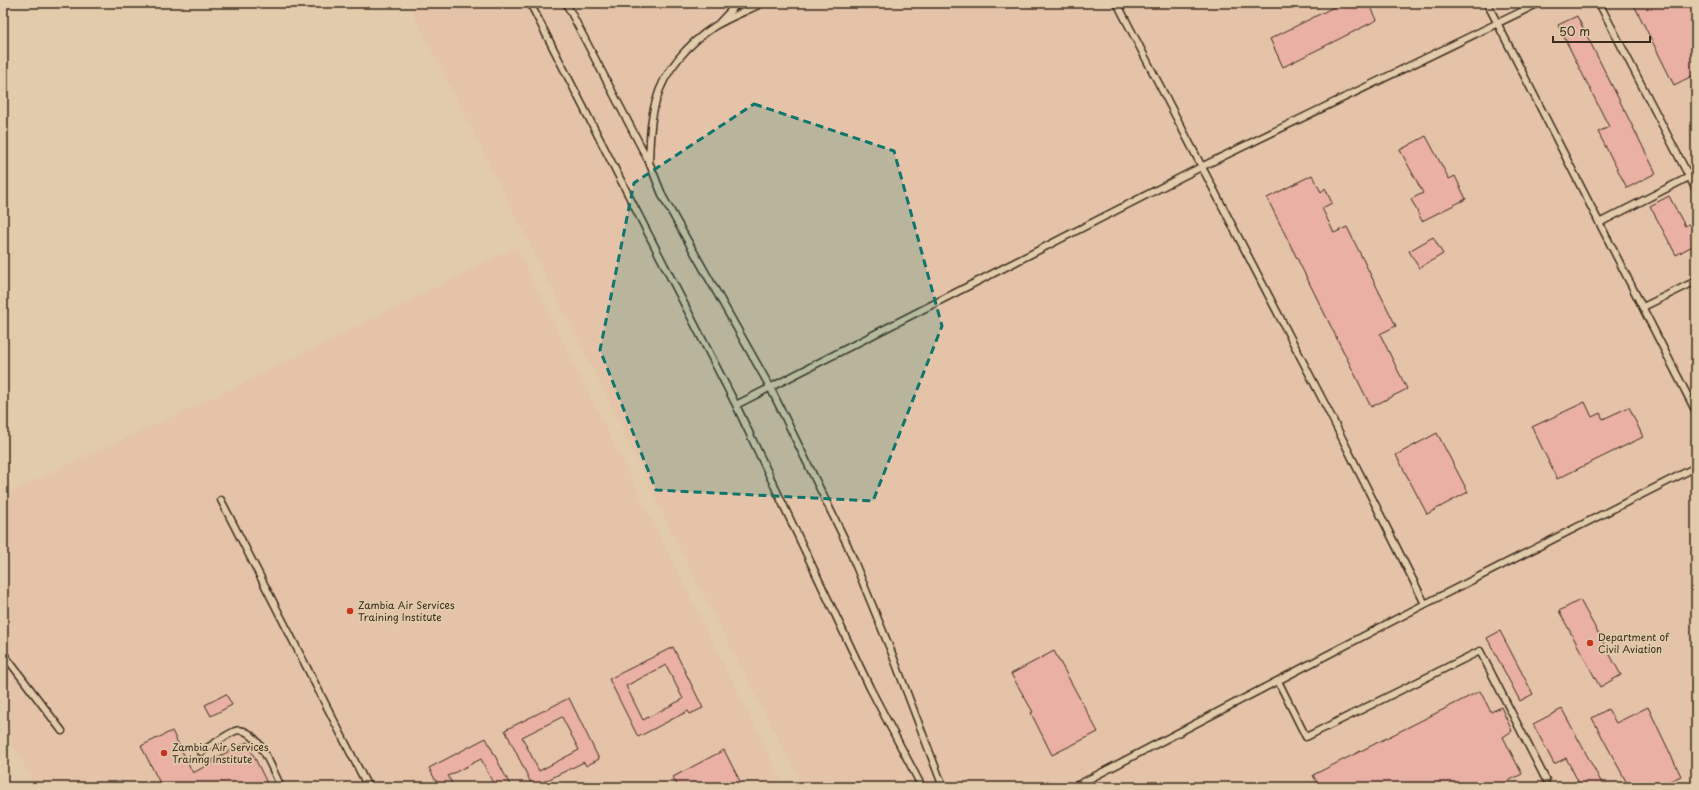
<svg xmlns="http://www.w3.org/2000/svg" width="1699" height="790" font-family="'Playpen Sans',sans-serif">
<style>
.built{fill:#e4c3a8}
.building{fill:#eab0a4;stroke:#3b2a1e;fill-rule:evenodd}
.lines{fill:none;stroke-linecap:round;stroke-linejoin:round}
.lane-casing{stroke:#3b2a1e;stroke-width:9}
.lane{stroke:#e1cbaa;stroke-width:6}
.marked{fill:#0f766e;fill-opacity:0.2;stroke:#0f766e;stroke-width:3;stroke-dasharray:8 5;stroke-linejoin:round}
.poi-dot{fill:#c8321e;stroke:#e1cbaa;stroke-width:1.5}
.labels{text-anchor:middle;stroke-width:3.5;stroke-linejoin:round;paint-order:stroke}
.poi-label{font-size:10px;fill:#3b2a1e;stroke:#e1cbaa;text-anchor:start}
</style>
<rect width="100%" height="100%" fill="#e1cbaa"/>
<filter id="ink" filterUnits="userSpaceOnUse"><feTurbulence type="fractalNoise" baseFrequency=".025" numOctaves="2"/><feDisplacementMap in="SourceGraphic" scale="8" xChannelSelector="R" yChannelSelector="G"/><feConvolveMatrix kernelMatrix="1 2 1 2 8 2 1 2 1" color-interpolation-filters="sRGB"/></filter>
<g filter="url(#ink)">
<path class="built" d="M408,3H1696V787H803L680,549L610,403Z
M516,247L785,787H36L3,726V495L255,378Z"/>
<path class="building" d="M1342,3H1369L1377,20L1283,67L1270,39Z
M1633,3H1696V74L1674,85Z
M1577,16L1656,173L1627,188L1598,132L1609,127L1558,25Z
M1426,136L1449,179L1455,176L1466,199L1422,221L1411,199L1423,193L1400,150Z
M1312,175L1321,192L1325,188L1332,203L1322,208L1334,233L1347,227L1396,326L1380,334L1407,389L1371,407L1267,198Z
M1669,196L1685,226L1696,220V244L1676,255L1650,206Z
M1433,237L1443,254L1419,268L1409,251Z
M1585,402L1592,417L1600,413L1603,419L1629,407L1643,437L1557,479L1532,427Z
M1437,433L1468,492L1427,514L1396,455Z
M1580,600L1621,675L1600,687L1559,611Z
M1500,631L1533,694L1520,701L1487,638Z
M673,647L703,708L690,714L688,711L638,737L609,679ZM666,665L683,699L643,720L626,686Z
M1054,651L1098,732L1052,755L1031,713L1033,712L1011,674Z
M1480,691L1491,712L1501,707L1512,731L1503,737L1522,774L1496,787H1319L1313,775Z
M226,694L232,705L211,716L205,705Z
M569,698L599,759L586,766L584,762L533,787L505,730ZM562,717L579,750L539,771L522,737Z
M1648,707L1681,776L1657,787H1629L1592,718L1608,709L1616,723Z
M1562,709L1604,787H1581L1566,758L1554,764L1533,724Z
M172,731L193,773L213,762L212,760L247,742L269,787H162L141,746Z
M486,738L511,787H495L481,759L448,776L454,787H439L429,768Z
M724,750L743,787H678L673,777Z"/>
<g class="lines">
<g class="lane-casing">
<path id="lane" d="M530,3L736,405L870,688L922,787
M566,3L649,162L663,197L770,387L847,544L891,651L943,787
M1117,3L1330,414L1425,604
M1487,3L1696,412
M1599,3L1696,190
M719,23L735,6L736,3
M649,161C650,141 650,120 656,101C664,70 689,43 715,26C730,17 747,11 762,3
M1599,223L1689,177
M1643,307L1696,281
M736,405L1201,167L1539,3
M221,500L368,787
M3,653L62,731
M1278,681L1306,737L1480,651L1546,780
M201,752C212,745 224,736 235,731C257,724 273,772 281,787
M1074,787L1425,604L1696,467"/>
</g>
<use href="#lane" class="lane"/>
</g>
</g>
<path class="marked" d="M754,104L894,151L942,326L873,501L656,490L600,350L634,183Z"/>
<g class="poi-dot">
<circle cx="350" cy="611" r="4"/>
<circle cx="1590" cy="643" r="4"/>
<circle cx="164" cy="753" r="4"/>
</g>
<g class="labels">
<g class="poi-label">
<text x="358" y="609">Zambia Air Services<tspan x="358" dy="12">Training Institute</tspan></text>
<text x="1598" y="641">Department of<tspan x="1598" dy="12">Civil Aviation</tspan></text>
<text x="172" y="751">Zambia Air Services<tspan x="172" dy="12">Trainng Institute</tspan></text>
</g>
</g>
<rect width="1699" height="790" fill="none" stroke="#e1cbaa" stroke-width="16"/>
<rect x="8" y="8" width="1683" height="774" fill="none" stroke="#3b2a1e" stroke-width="1.5" filter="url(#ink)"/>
<path d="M1553 36v6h97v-6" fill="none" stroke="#3b2a1e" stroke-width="2"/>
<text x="1559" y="36" font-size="12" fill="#3b2a1e" stroke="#e1cbaa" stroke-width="3" paint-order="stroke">50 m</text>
</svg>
